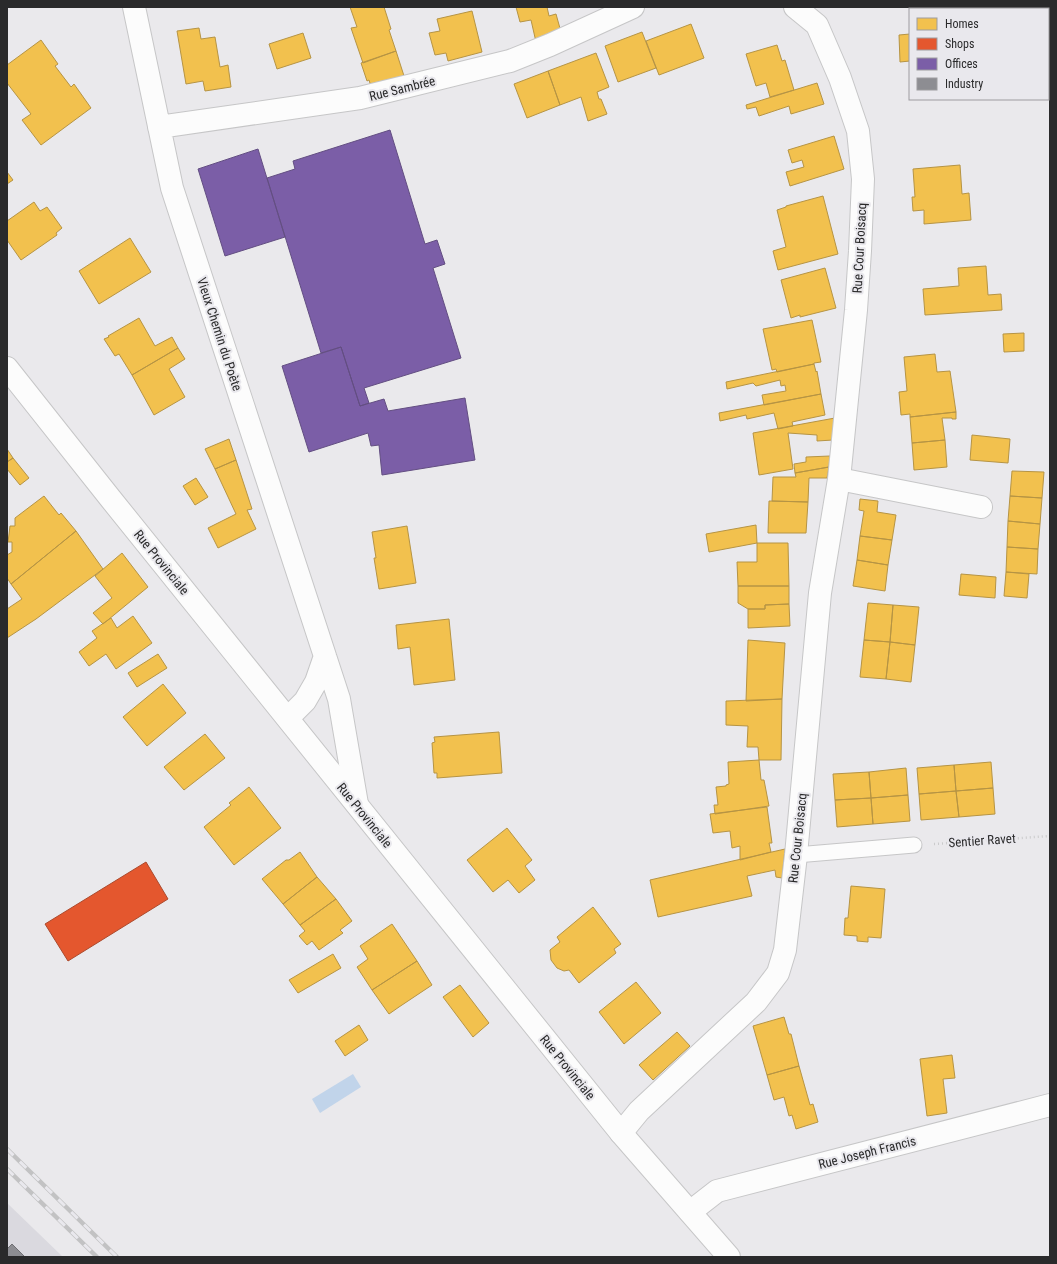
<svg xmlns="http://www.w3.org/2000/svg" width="1057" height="1264" font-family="'Roboto Condensed',sans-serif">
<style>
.built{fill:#dad9df}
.water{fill:#c1d4ea}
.homes{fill:#f2c14e;stroke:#b69444}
.shops{fill:#e4572e;stroke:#ac4a2d}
.offices{fill:#7b5ea7;stroke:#634e82}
.industry{fill:#8d8d92;stroke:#6f6f73}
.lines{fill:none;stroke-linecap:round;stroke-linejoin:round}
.service-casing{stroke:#c6c6c7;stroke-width:17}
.minor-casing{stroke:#c6c6c7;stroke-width:24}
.secondary-casing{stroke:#c6c6c7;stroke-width:24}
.path{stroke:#cacacb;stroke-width:2.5;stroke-dasharray:1 3;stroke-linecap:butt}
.service{stroke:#fcfcfc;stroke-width:15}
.minor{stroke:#fcfcfc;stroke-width:22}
.secondary{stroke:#fcfcfc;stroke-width:22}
.rail-casing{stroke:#c2c2c3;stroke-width:4.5}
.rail{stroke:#e9e8ed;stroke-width:3;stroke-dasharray:9;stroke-linecap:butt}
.labels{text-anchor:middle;stroke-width:4;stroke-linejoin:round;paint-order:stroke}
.street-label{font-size:13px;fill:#2a2a2b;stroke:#e9e8ed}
</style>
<rect width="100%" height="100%" fill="#eae9ec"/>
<path class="built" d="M7,1203L63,1257H7Z"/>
<path class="water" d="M353,1074L361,1087L320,1113L312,1099Z"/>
<path class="homes" d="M350,7H384L391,29L389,30L396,51L363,63L351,28L357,27Z
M516,7H547L549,16L556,14L561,32L536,42L531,20L520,22Z
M472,11L482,52L448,61L446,53L435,55L429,33L440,31L437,19Z
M691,24L704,58L659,75L646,41Z
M199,28L201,39L215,37L220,67L228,65L231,87L205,91L203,81L186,84L177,31Z
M642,32L656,68L618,82L605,46Z
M303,33L311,58L277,69L269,44Z
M910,34V61L900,62L899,35Z
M41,40L58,64L55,66L71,87L74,84L91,108L41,145L22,120L31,114L7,83V65Z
M777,45L782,61L785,60L794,90L770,97L766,83L756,86L746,54Z
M396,51L405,79L372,90L369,80L367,81L361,63Z
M596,53L609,87L597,92L599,99H601L607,114L588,121L581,97L560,105L548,71Z
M548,71L560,105L527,118L514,84Z
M817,83L824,104L791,114L789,106L759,116L756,107L747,109L746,105Z
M834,136L844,169L790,186L786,172L804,167L802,160L792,163L788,150Z
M960,165L962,194L969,193L971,220L924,224V210L913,211L912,197H915L913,169Z
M7,172L13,180L7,184Z
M823,196L838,254L778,270L773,251L786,247L777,210L786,207V206Z
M34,202L40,211L47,207L62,228L56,233L57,235L21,260L7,240V221Z
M130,238L151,272L99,304L79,271Z
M986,266L988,295L1001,294L1002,310L925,315L923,289L959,286L958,268Z
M825,268L836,308L800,317V315L791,318L781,280Z
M139,318L155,346L172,337L178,348L132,375L119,354L115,356L104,339L109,337L108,336Z
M812,320L821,362L814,363V364L777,372L776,369L772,370L763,329Z
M1024,333V351L1004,352L1003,334Z
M178,348L185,359L169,369L185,397L154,415L132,375Z
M935,354L937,372L950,371L956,412L910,417V414L901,415L899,392L907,391L904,357Z
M814,364L816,372L817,371L821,394L764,405L762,395L786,391L785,385L781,386L780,380L756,386L753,383L727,389L726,382Z
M821,394L825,415L792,422L793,426L778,429L774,413L747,419L746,415L720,421L719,413Z
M956,412V419H952V418H942L945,440L912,443L910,417Z
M835,418L833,440L817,441V435L788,433L793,469L759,475L753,433Z
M972,435L1010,439L1008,463L970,460Z
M229,439L236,460L215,469L205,449Z
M945,440L947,467L914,470L912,443Z
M7,449L13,458L7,462Z
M830,456L829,467L795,473L794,464L806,462V457Z
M13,458L29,478L20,485L7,469V462Z
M236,460L252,509L247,510L256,529L218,548L208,528L236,514L215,469Z
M829,467L827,478H809L808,502L772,501L773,477H796L795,473Z
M1012,471L1044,472L1042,498L1010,496Z
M196,478L208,497L195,505L183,486Z
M44,496L59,515L61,513L76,531L11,584L7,578V555L12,552V542H8L10,526H15V518Z
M1010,496L1042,498L1040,524L1008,521Z
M860,499L878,501L877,512L896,515L892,540L860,536L864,511L859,510Z
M769,501L808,502L806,533H768Z
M1008,521L1040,524L1038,549L1007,547Z
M756,525L757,543L709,552L706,534Z
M407,526L416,583L379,589L374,558H376L372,532Z
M76,531L103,569L36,619L7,638V609L22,599L11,584Z
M860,536L892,540L888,565L857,560Z
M757,543H788L789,586H738L737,562H757Z
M1007,547L1038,549L1037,574L1006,572Z
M122,553L148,587L103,624L93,613L112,598L95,576Z
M857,560L888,565L885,591L853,586Z
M1006,572L1029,574L1027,598L1004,596Z
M961,574L996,577L995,598L959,595Z
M738,586H789V604L765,605V609H748L738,603Z
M868,603L893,605L890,642L864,640Z
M789,604L790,626L748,628V609H765V605Z
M893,605L919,607L915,645L890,642Z
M133,616L152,643L116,669L106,654L89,666L79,652L97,638L92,631L111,618L117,628Z
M449,619L455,680L414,685L410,647L398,649L396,625Z
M748,640L785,643L782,699L746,701Z
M864,640L890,642L886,679L860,677Z
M890,642L915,645L911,682L886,679Z
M158,654L167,668L137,687L128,673Z
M163,684L186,713L147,746L123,717Z
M782,699L781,760H759L758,747H747L748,726L726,725V701Z
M499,732L502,773L437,778V773H434L432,743L435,742L434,737Z
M205,734L225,758L184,790L164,767Z
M759,760L761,780H764L769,806L715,814L714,805H718L716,787L726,786V785L729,784L728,762Z
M991,762L993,788L956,791L954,765Z
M954,765L956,791L919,794L917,768Z
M906,768L908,795L871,798L869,772Z
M869,772L871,798L835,800L833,774Z
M249,787L281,828L234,865L204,827L231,805L229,803Z
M993,788L995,814L959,817L956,791Z
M956,791L959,817L921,820L919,794Z
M908,795L910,821L873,824L871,798Z
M871,798L873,824L837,827L835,800Z
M767,807L772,843H769L771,852L740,860V846L732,848L730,831L713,833L710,814Z
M507,828L532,860L525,866L535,880L519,893L508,880L493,892L467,860Z
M785,849L782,878L776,877L775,870L747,876L752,896L658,917L650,880Z
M300,852L317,877L283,904L262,879L286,860H289Z
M317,877L336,899L300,925L283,904Z
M851,886L885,889L881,938L868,937V942L857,941V936L844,935L845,918H848Z
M336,899L352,921L340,930L343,933L319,950L312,941L307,945L299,936L305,931L300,925Z
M593,907L621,944L614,949L616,953L579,983L569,970L564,971L557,968L551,960L550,950L560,942L557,937Z
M392,924L417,961L372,990L357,967L368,959L360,946Z
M333,954L341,968L298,993L289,980Z
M417,961L432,985L399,1007L389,1014L372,990Z
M636,982L661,1013L624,1044L599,1012Z
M460,985L489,1023L473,1037L443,997Z
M784,1017L789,1034H791L799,1066L767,1075L753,1026Z
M359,1025L368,1040L345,1056L335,1041Z
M677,1032L690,1046L653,1080L639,1065Z
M952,1055L955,1078L943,1079L947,1113L927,1116L920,1059Z
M799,1066L810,1105L813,1104L818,1122L796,1129L792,1115L789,1116L784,1097L774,1100L767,1075Z"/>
<path class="shops" d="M146,862L168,899L68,961L45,924Z"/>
<path class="offices" d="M390,130L425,244L437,240L445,264L433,268L461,358L364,388L369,403L360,406L341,347L321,353L267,178L295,169L293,161Z
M258,149L285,237L225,256L198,169Z
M341,347L360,406L384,399L388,411L465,398L475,460L382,475L379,445L371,446L368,433L309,452L282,366Z"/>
<path class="industry" d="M12,1244L25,1257H7V1249Z"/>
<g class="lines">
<g class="service-casing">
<path id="service" d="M796,855L914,845"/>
</g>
<g class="minor-casing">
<path id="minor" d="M134,7L172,188L339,699L357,804
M159,127L360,98L510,61L550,45L633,7
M839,479L981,507
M288,718L305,701L316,682L325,656
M621,1133L639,1111L756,1002L778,973L785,950L796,855L820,593L839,479L856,310L860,251L863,179L858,131L840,78L817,25L795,7
M690,1212L717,1191L1050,1105"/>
</g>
<g class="secondary-casing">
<path id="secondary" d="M7,368L110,498L621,1133L729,1257"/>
</g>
<path class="path" d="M934,844L1050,836"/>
<use href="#service" class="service"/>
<use href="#minor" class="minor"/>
<use href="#secondary" class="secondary"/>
<g class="rail-casing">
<path id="rail" d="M7,1149L117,1257
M7,1169L97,1257"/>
</g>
<use href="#rail" class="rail"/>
</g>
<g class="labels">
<g class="street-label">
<text transform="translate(402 88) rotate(-14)" y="5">Rue Sambrée</text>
<text transform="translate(859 248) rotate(-87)" y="5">Rue Cour Boisacq</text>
<text transform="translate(220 334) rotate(72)" y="5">Vieux Chemin du Poète</text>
<text transform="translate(162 562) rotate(51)" y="5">Rue Provinciale</text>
<text transform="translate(365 815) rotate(51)" y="5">Rue Provinciale</text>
<text transform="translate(797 838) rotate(-84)" y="5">Rue Cour Boisacq</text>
<text transform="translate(982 840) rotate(-4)" y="5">Sentier Ravet</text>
<text transform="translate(568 1067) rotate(51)" y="5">Rue Provinciale</text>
<text transform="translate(867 1152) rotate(-14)" y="5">Rue Joseph Francis</text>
</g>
</g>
<rect width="1057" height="1264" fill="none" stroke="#2a2a2b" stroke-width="16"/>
<rect x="909" y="8" width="140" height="92" fill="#e9e8ed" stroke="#9d9c9f"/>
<rect x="917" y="18" width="20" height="12" fill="#f2c14e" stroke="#9d9c9f"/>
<text x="945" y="28" font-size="12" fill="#2a2a2b">Homes</text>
<rect x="917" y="38" width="20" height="12" fill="#e4572e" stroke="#9d9c9f"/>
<text x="945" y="48" font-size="12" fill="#2a2a2b">Shops</text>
<rect x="917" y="58" width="20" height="12" fill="#7b5ea7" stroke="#9d9c9f"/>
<text x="945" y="68" font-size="12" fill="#2a2a2b">Offices</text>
<rect x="917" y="78" width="20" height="12" fill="#8d8d92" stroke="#9d9c9f"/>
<text x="945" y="88" font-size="12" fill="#2a2a2b">Industry</text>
</svg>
